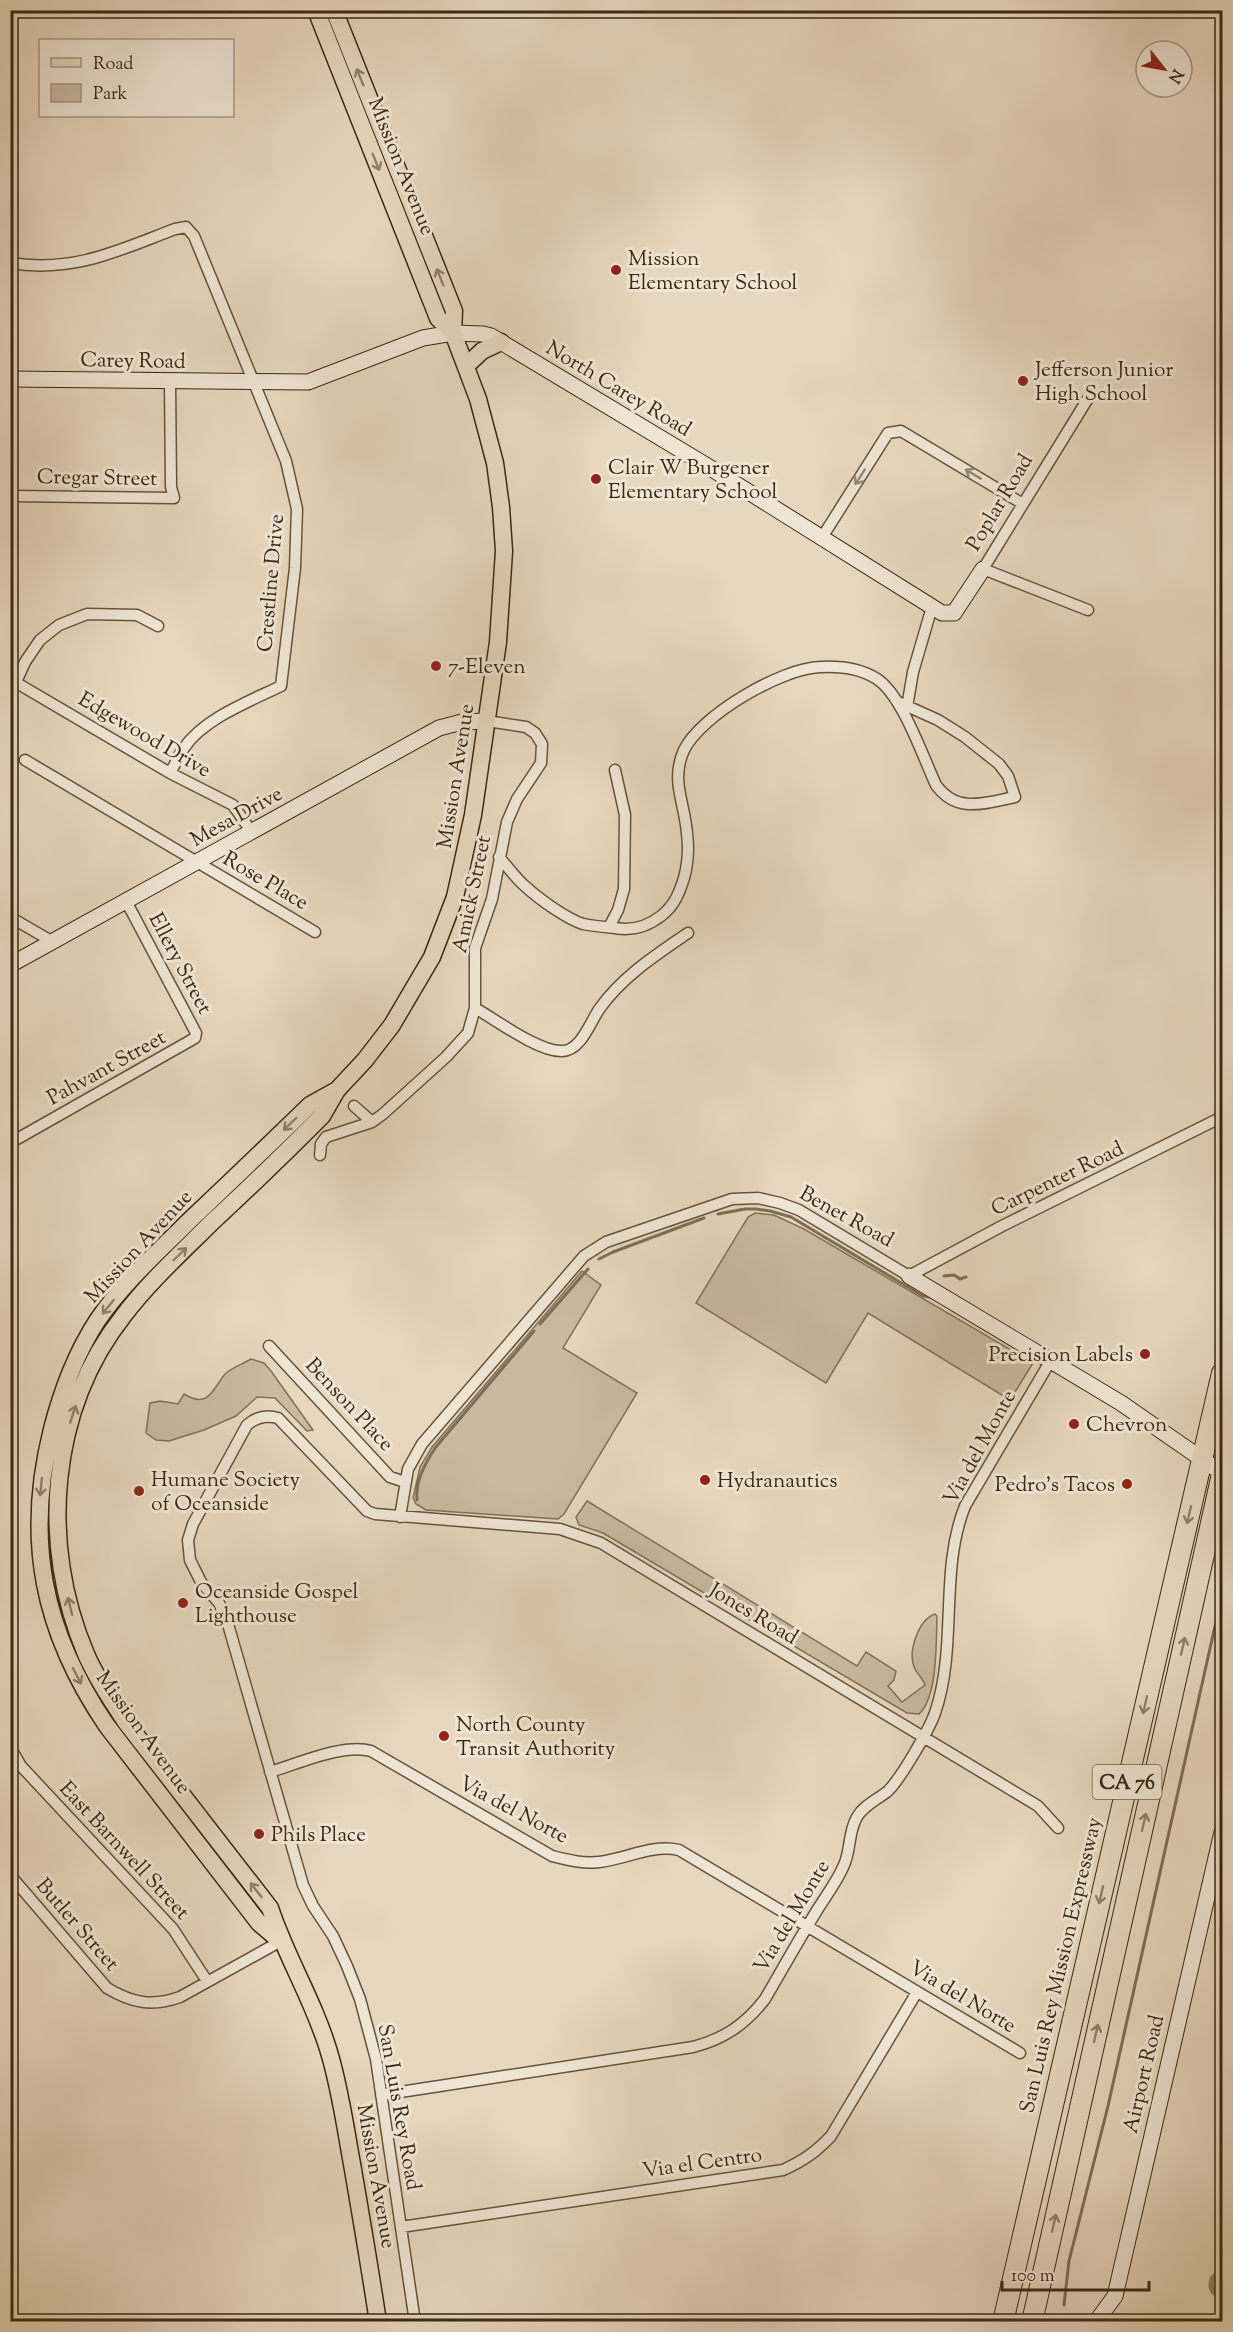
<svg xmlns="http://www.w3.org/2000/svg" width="1233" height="2332" font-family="'Sorts Mill Goudy',serif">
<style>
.green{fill:#cab9a1;stroke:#82715a;stroke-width:1.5}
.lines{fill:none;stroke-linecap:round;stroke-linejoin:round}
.stream{stroke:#7f6e56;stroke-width:3}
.taxiway{stroke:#918068;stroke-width:27}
.street-casing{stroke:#66543d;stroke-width:13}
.secondary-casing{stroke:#3b2912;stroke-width:17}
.primary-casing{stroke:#3b2912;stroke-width:19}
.highway-casing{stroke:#3b2912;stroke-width:22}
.street{stroke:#efe5d5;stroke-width:10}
.secondary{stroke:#efe5d5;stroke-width:15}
.primary{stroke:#e7d7be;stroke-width:16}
.highway{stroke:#e7d7be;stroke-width:20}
.oneway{stroke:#918068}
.oneway2{stroke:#958774}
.poi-dot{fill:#8f2418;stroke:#efe5d5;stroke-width:2}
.labels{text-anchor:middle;stroke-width:6;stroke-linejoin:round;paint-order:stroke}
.shield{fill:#efe5d5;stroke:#71614c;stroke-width:1.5}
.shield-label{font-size:20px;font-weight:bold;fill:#3b2912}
.street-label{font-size:21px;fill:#3b2912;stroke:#efe5d5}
.poi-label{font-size:21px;fill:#3b2912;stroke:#efe5d5;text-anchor:start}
</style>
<rect width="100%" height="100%" fill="#e7d7be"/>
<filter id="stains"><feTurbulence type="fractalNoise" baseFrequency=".00333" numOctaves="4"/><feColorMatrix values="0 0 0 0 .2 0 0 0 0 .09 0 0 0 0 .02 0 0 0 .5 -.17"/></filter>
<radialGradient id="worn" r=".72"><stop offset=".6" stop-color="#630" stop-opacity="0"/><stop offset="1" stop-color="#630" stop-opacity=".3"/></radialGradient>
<path class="green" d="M755,1213L774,1215L804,1229L1033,1363L1010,1400L868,1313L826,1383L696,1303L748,1217Z
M582,1271L601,1285L563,1348L637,1393L564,1514L558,1519L426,1510L416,1504L413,1498L420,1467L432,1447Z
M251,1359L264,1363L271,1371L313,1430L307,1431L275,1398L257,1397L236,1416L204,1430L169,1441L156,1440L146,1433L150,1403L160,1401L178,1404L184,1394C209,1409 212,1390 225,1374C231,1368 243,1364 251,1359Z
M587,1501L857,1666L866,1652L896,1671L894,1680L888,1686L902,1702L925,1685C923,1679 918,1675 915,1669C907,1653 918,1620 935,1614L937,1616C936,1641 938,1697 919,1714L907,1713L603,1533L579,1525L576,1517Z"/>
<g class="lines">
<path class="stream" d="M718,1214L745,1209H756L770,1211L791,1217L923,1296L930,1297
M599,1259L613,1252L704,1218
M944,1276L954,1275L960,1279L966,1277
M540,1324L588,1269
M417,1500C415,1481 425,1464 435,1448L534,1331
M1064,2305L1069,2261L1108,2106L1215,1626L1222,1613"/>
<path class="taxiway" d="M1222,2284V2285"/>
<g class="street-casing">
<path id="street" d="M10,263C74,273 117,251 175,229L186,227L194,236L286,461L297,509L295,568L281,686C250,701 203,719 184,748C178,756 175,765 170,773
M10,496L174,498L171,487L170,382
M821,539L888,433L901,431L1023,504
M1088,610L983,569L1092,392
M10,679L170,773L233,805L251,831
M16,682L25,662L40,640L59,625L87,614L137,615L158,626
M907,707L913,672L932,607
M25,760L315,932
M499,857C508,867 516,879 526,887C539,899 567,919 583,924C593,926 604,927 615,928C632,931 647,927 661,916C674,906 679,894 684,878C688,863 689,849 687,834C685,803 670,781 684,750C701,715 782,668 820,667C840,666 860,668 877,679C902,695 923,757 936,785C957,814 984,803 1015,797L1008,776L999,764L965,737L938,720L898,702
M10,917L53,942
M609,927L618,910L624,889L625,815L615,770
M475,1008C496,1020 539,1052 562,1051C581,1051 590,1022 600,1008C623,976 656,955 688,933
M354,1106L372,1122
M10,1143L195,1038L196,1033L126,901
M320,1155L321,1144L326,1137L372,1122L383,1114L446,1057L468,1033L475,1008V948L492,899L507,822L517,799L541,763L542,744L535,733L526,727L487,721
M269,1346L390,1477L405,1482
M400,1517L408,1469L422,1444L584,1256L606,1242L732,1199L758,1198L780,1203L799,1210L909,1276L1002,1226L1222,1117
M10,1747L21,1766L173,1929L207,1981
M270,1772C297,1764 344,1743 371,1751L552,1856C568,1860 583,1864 599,1862C627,1859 651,1844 679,1850L1020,2053
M10,1875L107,1988C132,2003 152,2007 180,1997L281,1941
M381,2095L693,2047C724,2039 746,2024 765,1999C782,1970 798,1941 816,1912C825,1897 837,1882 844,1865C851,1850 848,1832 857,1817C864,1805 877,1800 888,1791C901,1778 929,1730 935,1713C958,1646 939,1571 965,1506L1051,1360
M401,2227L783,2170C803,2161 816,2152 831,2136L917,1992
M415,2322L376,2059L360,1999L347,1966L333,1936L313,1906L303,1885L228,1624L219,1603L201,1582L190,1560L188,1540L193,1524L247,1425C256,1417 267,1415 278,1418L367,1511L375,1514L560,1529L601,1543L1038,1806L1058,1828"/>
</g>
<g class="secondary-casing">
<path id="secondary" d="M10,379L308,382L423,338L453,333L483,334L491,336L704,464L942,613H954L983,569
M10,965L439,728L462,722L487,721
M909,1276L1121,1403L1222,1473
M1096,2322L1115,2296L1222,1832"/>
</g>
<g class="primary-casing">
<path id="primary" d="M316,10L438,318L453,333
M334,10L454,311L453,333L478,399L495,463L501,507L504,551L498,642L473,815L455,897L432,957L392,1025L365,1060L337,1090L322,1116C286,1152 249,1188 211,1223C181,1253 150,1281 124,1315C49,1410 39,1544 86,1654C96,1678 111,1699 125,1721L270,1908C286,1957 314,2001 329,2052C340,2088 345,2126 352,2164C361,2216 370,2269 378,2322
M466,366L482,351L501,342
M280,1941L259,1923L107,1726C43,1632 24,1540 52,1429C62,1390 75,1355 97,1321C122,1284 157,1253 189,1221C229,1183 270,1144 310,1105L337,1090"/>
</g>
<g class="highway-casing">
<path id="highway" d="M1003,2322L1222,1373
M1032,2322L1222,1474"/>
</g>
<use href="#street" class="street"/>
<use href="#secondary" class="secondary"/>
<use href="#primary" class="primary"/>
<use href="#highway" class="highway"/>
</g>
<defs><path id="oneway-shaft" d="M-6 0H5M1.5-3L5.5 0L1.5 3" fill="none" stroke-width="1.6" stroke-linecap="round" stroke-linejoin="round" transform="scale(1.5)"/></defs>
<g class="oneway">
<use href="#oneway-shaft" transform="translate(360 77) rotate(-112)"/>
<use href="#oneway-shaft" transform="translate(376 162) rotate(68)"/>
<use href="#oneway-shaft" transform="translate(440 277) rotate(-112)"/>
<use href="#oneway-shaft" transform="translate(290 1124) rotate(136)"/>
<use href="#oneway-shaft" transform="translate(180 1254) rotate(-44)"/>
<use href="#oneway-shaft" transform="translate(108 1307) rotate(129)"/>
<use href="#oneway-shaft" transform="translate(73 1414) rotate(-72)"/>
<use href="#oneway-shaft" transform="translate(41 1487) rotate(96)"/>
<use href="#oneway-shaft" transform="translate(1189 1515) rotate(103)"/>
<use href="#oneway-shaft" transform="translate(70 1606) rotate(-104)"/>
<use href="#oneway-shaft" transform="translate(1183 1646) rotate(-77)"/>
<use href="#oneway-shaft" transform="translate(77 1676) rotate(63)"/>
<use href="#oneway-shaft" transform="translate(1145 1705) rotate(103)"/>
<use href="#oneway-shaft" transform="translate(1144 1822) rotate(-77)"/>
<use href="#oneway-shaft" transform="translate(256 1890) rotate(-128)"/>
<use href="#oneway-shaft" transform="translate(1101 1895) rotate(103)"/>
<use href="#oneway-shaft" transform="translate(1096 2033) rotate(-77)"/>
<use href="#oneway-shaft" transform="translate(1054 2223) rotate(-77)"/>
</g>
<g class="oneway2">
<use href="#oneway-shaft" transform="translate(973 474) rotate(-149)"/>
<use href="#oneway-shaft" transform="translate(860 477) rotate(123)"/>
</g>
<g class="poi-dot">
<circle cx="616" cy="270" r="6"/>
<circle cx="1023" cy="381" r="6"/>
<circle cx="596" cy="479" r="6"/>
<circle cx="436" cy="666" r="6"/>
<circle cx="1145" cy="1354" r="6"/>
<circle cx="1074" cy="1424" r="6"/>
<circle cx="705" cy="1480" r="6"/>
<circle cx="1127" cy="1484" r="6"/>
<circle cx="139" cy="1491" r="6"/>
<circle cx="183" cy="1603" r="6"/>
<circle cx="444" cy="1736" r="6"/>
<circle cx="259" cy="1834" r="6"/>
</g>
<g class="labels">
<rect class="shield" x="1092.5" y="1765" width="69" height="34" rx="4.5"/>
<g class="shield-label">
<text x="1127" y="1789">CA 76</text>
</g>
<g class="street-label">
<text transform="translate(402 166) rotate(68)" y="7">Mission Avenue</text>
<text transform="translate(133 360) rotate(1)" y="7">Carey Road</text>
<text transform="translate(619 388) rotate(31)" y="7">North Carey Road</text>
<text transform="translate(97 477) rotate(1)" y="7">Cregar Street</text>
<text transform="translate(999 502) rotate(-59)" y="7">Poplar Road</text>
<text transform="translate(270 583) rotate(-85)" y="7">Crestline Drive</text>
<text transform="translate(145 734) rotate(30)" y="7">Edgewood Drive</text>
<text transform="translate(455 776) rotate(-81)" y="7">Mission Avenue</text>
<text transform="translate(236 816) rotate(-29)" y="7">Mesa Drive</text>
<text transform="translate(266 880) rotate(30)" y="7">Rose Place</text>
<text transform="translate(471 894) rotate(-78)" y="7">Amick Street</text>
<text transform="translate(181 963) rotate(62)" y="7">Ellery Street</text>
<text transform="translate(106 1067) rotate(-29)" y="7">Pahvant Street</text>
<text transform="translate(1057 1178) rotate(-26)" y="7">Carpenter Road</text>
<text transform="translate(847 1216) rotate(29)" y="7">Benet Road</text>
<text transform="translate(138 1246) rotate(-47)" y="7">Mission Avenue</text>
<text transform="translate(350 1404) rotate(47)" y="7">Benson Place</text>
<text transform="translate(979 1447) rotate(-61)" y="7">Via del Monte</text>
<text transform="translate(754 1613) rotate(31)" y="7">Jones Road</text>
<text transform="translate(144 1732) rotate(54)" y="7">Mission Avenue</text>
<text transform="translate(514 1809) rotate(28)" y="7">Via del Norte</text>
<text transform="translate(125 1850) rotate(47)" y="7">East Barnwell Street</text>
<text transform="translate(791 1916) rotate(-59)" y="7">Via del Monte</text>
<text transform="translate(78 1924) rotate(49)" y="7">Butler Street</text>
<text transform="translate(1060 1965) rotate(-77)" y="7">San Luis Rey Mission Expressway</text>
<text transform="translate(963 1996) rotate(31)" y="7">Via del Norte</text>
<text transform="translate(1143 2074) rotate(-77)" y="7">Airport Road</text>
<text transform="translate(400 2107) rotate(80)" y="7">San Luis Rey Road</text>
<text transform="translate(702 2162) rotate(-8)" y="7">Via el Centro</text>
<text transform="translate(377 2176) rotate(80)" y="7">Mission Avenue</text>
</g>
<g class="poi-label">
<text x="628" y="265">Mission<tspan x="628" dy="24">Elementary School</tspan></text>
<text x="1035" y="376">Jefferson Junior<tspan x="1035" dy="24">High School</tspan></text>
<text x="608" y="474">Clair W Burgener<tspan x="608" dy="24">Elementary School</tspan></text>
<text x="448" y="673">7-Eleven</text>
<text x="1133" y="1361" text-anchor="end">Precision Labels</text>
<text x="1086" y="1431">Chevron</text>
<text x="151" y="1486">Humane Society<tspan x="151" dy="24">of Oceanside</tspan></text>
<text x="717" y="1487">Hydranautics</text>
<text x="1115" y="1491" text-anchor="end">Pedro's Tacos</text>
<text x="195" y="1598">Oceanside Gospel<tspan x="195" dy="24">Lighthouse</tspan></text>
<text x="456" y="1731">North County<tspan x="456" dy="24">Transit Authority</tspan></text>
<text x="271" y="1841">Phils Place</text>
</g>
</g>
<rect width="1233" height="2332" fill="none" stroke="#e7d7be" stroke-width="36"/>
<rect x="12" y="12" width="1209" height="2308" fill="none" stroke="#3b2912" stroke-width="3"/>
<rect x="18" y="18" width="1197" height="2296" fill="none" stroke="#3b2912" stroke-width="1.5"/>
<rect x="39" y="39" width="195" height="78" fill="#efe5d5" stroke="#a79a87" stroke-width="1.5"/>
<rect x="51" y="58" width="30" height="9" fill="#e7d7be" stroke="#a79a87" stroke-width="1.5"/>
<text x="93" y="69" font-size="18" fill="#3b2912">Road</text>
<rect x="51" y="84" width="30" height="18" fill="#cab9a1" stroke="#a79a87" stroke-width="1.5"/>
<text x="93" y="99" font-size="18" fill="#3b2912">Park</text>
<g transform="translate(1164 69) rotate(121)"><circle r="28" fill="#efe5d5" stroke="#a79a87" stroke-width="1.5"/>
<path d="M0-4.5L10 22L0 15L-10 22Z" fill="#8f2418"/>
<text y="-9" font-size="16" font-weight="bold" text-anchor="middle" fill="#3b2912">N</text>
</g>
<path d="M1002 2281v9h147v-9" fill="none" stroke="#3b2912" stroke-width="3"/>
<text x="1011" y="2281" font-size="18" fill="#3b2912" stroke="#efe5d5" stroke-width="4.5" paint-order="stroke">100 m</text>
<rect width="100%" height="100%" filter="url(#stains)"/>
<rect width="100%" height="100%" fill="url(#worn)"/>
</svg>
